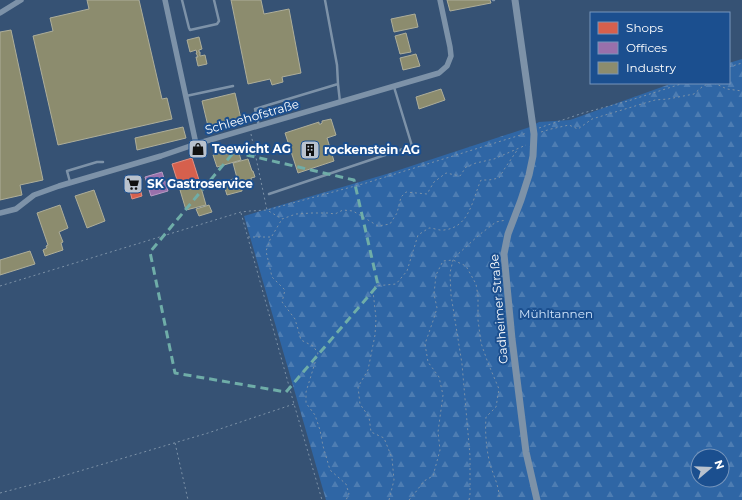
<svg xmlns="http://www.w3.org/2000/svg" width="742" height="500" font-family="Montserrat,sans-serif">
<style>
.forest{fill:url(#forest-firs);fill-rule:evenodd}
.shops{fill:#d6604d;stroke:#e29082}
.offices{fill:#9970ab;stroke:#b89bc4}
.industry{fill:#8c8c6e;stroke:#aeae9a}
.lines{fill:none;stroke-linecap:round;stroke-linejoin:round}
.path{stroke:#7d92a8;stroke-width:1;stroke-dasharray:2 3;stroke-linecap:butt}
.service{stroke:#7d92a8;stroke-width:2.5}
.minor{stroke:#7d92a8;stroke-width:5.5}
.tertiary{stroke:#7d92a8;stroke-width:7}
.marked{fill:none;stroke:#6fada8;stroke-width:3;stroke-dasharray:8 5;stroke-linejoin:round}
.labels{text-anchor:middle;stroke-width:4;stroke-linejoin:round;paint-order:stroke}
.street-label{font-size:12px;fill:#fff;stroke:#1b4f8f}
.poi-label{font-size:12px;font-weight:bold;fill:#fff;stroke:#1b4f8f;text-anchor:start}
.park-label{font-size:12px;fill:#cfe3fa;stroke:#1b4f8f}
</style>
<defs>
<pattern id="forest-firs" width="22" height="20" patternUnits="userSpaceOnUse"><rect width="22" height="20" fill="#2f66a5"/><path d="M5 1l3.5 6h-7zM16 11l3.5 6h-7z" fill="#4e7db2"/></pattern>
</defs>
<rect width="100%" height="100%" fill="#365274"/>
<path class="forest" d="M742,59V500H326L244,216L390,173L530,127L539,122L570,120L673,83H729V63ZM698,456H722V480H698Z"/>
<path class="shops" d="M192,158L199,180L179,186L172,164Z
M138,181L142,196L132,199L128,184Z"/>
<path class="offices" d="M162,172L168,191L151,196L145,177Z"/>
<path class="industry" d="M87,0H139L162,99L167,98L172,119L58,145L33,36L53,31L50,18L89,9Z
M231,0H261L264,14L289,9L301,73L282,77L283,82L272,85L270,79L248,84Z
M447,0H490L491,3L450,11Z
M415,14L418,27L394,32L391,19Z
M11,30L43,180L20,185L22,195L0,200V32Z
M406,33L411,52L400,54L395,36Z
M199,37L202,49L199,50V52H200V56L205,55L207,64L198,66L196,57H198L196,53H197L196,50L190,52L187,40Z
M416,54L420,66L403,70L400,58Z
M441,89L445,100L419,109L416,97Z
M235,93L241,119L208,126L202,101Z
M331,119L336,135L327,138L334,161L298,173L285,133L319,122V124H321L322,123V121Z
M183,127L186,138L137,150L135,138Z
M237,147L241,160L217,167L213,155Z
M248,159L252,171H253L255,177L251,178L253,185L242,188V191L227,195L223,182L237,178L233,163Z
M200,184L206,205L186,210L180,190Z
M94,190L105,221L87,228L75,196Z
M60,205L68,228L59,232L63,242L61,243L63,250L45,256L43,250L47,248L46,246L48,245L37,213Z
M209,205L212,212L199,216L196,209Z
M30,251L35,264L0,275V260Z"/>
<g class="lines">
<path class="path" d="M729,67L742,63
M714,83L727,89L742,91
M539,128L583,113L628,101L684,83
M541,132L551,129L569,125L578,129L592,119L655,100L668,99L694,94L703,86L711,83
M251,134L267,210L282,219L296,214L312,213H328L335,214L343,210L353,211L378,226L390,224L397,213L401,197L406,192L427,194L434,182L446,173L460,176L466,167L476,163L494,159L526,145
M241,213L294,404L322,500
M272,236L282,219
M248,237H271L266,251L272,277L285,290L282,302L295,319L301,340L313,346L318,353L306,392V403L315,415L320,430L323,446L330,470L346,484L349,494L346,500
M0,286L241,212L250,211L267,210L366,183L527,133
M175,443L188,500
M0,493L46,481L208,433L294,404
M389,500L394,480L392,458L384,438L371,432L369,417L360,404L358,387L368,370L375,335L376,318L373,291L375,286L396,284L407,271L418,235L429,228C434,228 440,231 444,230C470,227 472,200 481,180H489L499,178L505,168L518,149
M409,500L415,493L424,481L433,476L440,450L438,432L443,395L439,377L428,362L425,344L434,318L437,308L434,294L436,275L443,261L453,260L466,266L476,284L478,296V320L481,343L488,363L499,389L496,407L486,417C485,432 486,448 490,464C493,475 500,487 499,500
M469,500L470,494V456L462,364L451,295L450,273L453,260L456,256L479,235L496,222L506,220"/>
<path class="service" d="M182,0L189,28L190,30L217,24L219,21L214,0
M325,0L337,65L338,84
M493,0H494
M186,96L233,86
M259,126L255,109L338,84L340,102
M70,182L67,171L97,162H103
M269,194L412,146L394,87"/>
<path class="minor" d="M165,0L196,144
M0,13L21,0
M0,213L16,209L34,195L59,186L161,156L196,144L439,73L447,66L451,56L450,47L440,0"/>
<path class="tertiary" d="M515,0L534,134L533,156L529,175L521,200L508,234L504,254L512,339L526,452L537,500"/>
</g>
<path class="marked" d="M234,152L354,180L378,285L286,392L175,373L150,252Z"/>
<defs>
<g id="shop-square" transform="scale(1)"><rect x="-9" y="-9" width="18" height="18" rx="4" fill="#b9c2ce" stroke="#1b4f8f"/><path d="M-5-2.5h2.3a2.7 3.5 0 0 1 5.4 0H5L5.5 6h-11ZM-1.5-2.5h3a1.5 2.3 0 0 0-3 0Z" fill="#111"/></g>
<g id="building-square" transform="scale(1)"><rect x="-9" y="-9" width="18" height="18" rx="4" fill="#b9c2ce" stroke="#1b4f8f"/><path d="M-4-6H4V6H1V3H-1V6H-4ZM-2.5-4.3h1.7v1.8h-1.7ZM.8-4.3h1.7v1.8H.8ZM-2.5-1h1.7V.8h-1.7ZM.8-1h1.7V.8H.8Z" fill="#111"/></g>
<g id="supermarket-square" transform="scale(1)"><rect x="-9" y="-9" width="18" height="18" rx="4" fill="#b9c2ce" stroke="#1b4f8f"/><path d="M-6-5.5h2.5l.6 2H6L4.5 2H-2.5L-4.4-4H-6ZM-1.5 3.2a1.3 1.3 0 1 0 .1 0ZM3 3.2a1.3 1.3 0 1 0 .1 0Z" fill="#111"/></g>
</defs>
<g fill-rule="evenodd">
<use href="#shop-square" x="198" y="149"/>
<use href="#building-square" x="310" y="150"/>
<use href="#supermarket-square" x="133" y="184"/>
</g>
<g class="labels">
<g class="street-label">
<text transform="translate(252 117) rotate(-16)" y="4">Schleehofstraße</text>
<text transform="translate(499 309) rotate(-95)" y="4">Gadheimer Straße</text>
</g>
<g class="poi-label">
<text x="212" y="153">Teewicht AG</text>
<text x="324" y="154">rockenstein AG</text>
<text x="147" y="188">SK Gastroservice</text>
</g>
<g class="park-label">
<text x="556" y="318">Mühltannen</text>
</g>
</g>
<rect x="590" y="12" width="140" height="72" fill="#1b4f8f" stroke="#7695bc"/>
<rect x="598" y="22" width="20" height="12" fill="#d6604d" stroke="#7695bc"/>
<text x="626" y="32" font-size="12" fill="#ffffff">Shops</text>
<rect x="598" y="42" width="20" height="12" fill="#9970ab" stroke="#7695bc"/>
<text x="626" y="52" font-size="12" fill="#ffffff">Offices</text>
<rect x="598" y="62" width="20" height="12" fill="#8c8c6e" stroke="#7695bc"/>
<text x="626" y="72" font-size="12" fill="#ffffff">Industry</text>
<g transform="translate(710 468) rotate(71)"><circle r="19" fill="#1b4f8f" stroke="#7695bc"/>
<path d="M0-3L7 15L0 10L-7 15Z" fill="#b9c2ce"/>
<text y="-6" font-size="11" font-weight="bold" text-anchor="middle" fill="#ffffff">N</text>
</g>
</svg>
